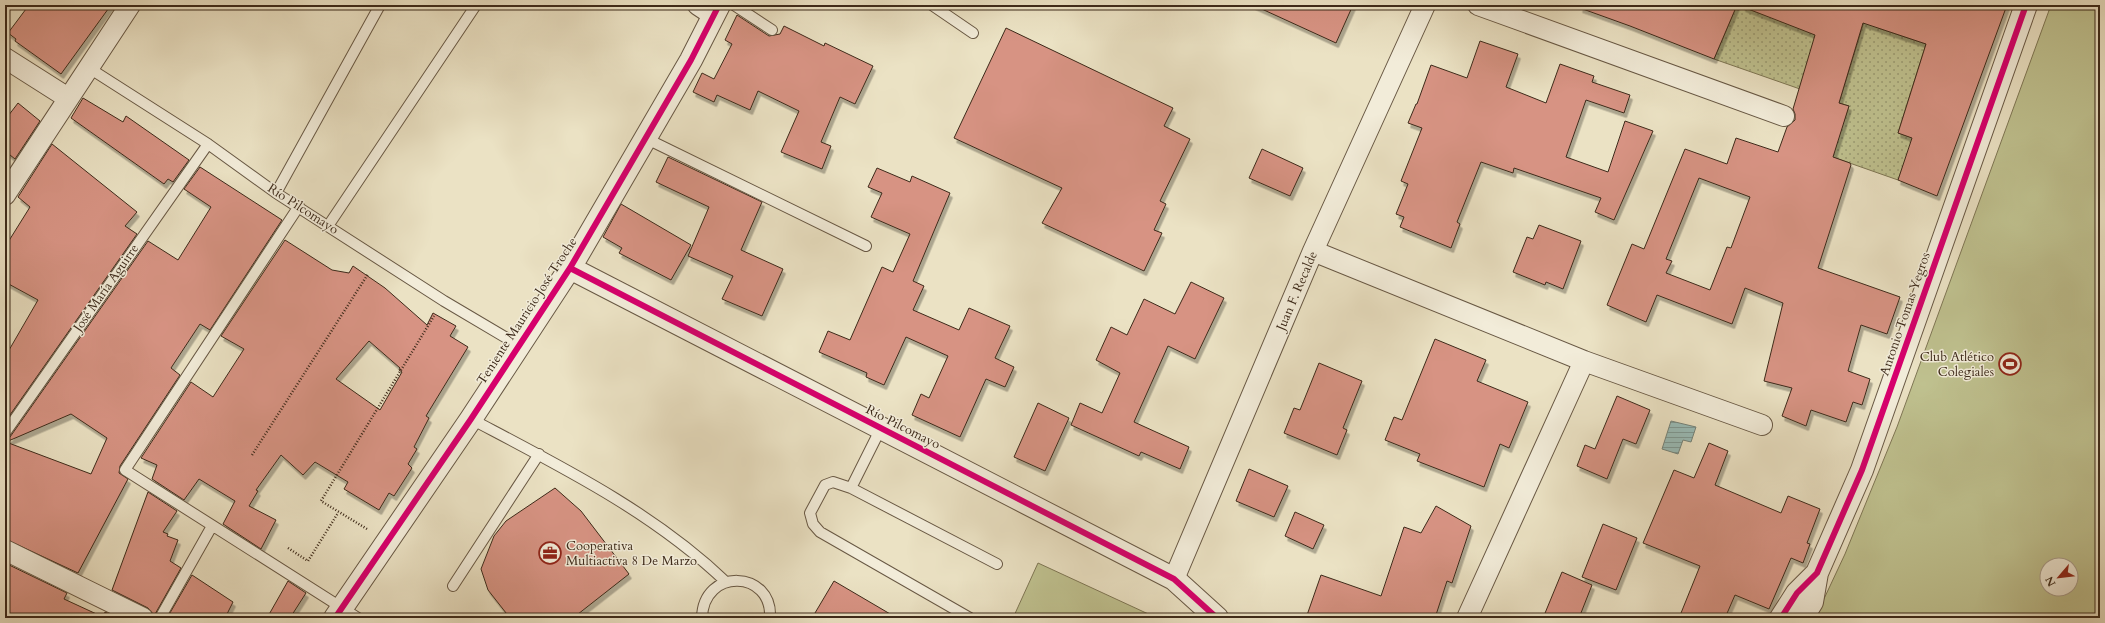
<svg xmlns="http://www.w3.org/2000/svg" width="2105" height="623" viewBox="0 0 2105 623" font-family="Cardo,serif">
	<style>
		.garden { fill: url(#garden-dots); stroke: #7e7654 }
		.pitch { fill: #bfc18f; stroke: #7e7654; fill-rule: evenodd }
		.water { fill: url(#water-rules); stroke: #748279 }
		.building { fill: #d79383; stroke: #3d2a1a; fill-rule: evenodd; filter: url(#shadow) }
		.lines { fill: none; stroke-linecap: round; stroke-linejoin: round }
		.service-casing { stroke: #685844; stroke-width: 12 }
		.minor-casing { stroke: #685844; stroke-width: 22 }
		.tertiary-casing { stroke: #685844; stroke-width: 24 }
		.path { stroke: #3d2a1a; stroke-width: 2.5; stroke-dasharray: 1 2; stroke-linecap: butt }
		.service { stroke: #f2ecd9; stroke-width: 10 }
		.minor { stroke: #f2ecd9; stroke-width: 20 }
		.tertiary { stroke: #f2ecd9; stroke-width: 22 }
		.cycleway-casing { stroke: #f2ecd9; stroke-width: 8 }
		.cycleway { stroke: #d6006c; stroke-width: 6 }
		.labels { text-anchor: middle; dominant-baseline: central; stroke-width: 3; stroke-linejoin: round; paint-order: stroke }
		.street-label { font-size: 13px; fill: #3d2a1a; stroke: #f2ecd9 }
		.poi-label { font-size: 13px; fill: #3d2a1a; stroke: #f2ecd9; text-anchor: end }
	</style>
	<defs>
		<pattern id="garden-dots" width="8" height="8" patternUnits="userSpaceOnUse"><rect width="8" height="8" fill="#bfc18f"/><path d="M2 2h.1M6 6h.1" fill="none" stroke="#9c9d74" stroke-width="1.8" stroke-linecap="round"/></pattern>
		<pattern id="water-rules" width="6" height="5" patternUnits="userSpaceOnUse"><rect width="6" height="5" fill="#99bdb9"/><path d="M0 2.5h6" fill="none" stroke="#7e9a96"/></pattern>
		<filter id="shadow"><feDropShadow dx="2.5" dy="4.5" stdDeviation="0" flood-color="#0004"/></filter>
	</defs>
	<rect width="100%" height="100%" fill="#ebe2c4"/>
	<filter id="stains"><feTurbulence type="fractalNoise" baseFrequency=".005" numOctaves="4"/><feColorMatrix values="0 0 0 0 .2 0 0 0 0 .09 0 0 0 0 .02 0 0 0 .5 -.17"/></filter>
	<radialGradient id="worn" r=".72"><stop offset=".6" stop-color="#630" stop-opacity="0"/><stop offset="1" stop-color="#630" stop-opacity=".3"/></radialGradient>
	<path class="garden" d="M1737 5 1781 21 1826 5 1800 89 1714 59Z
		M1884 9 1878 28 1926 44 1898 133 1913 138 1898 180 1804 147 1843 124 1849 106 1839 103 1866 15Z"/>
	<path class="pitch" d="M2051 5H2100V618H1815L1845 554 1897 427ZM2047 565H2071V589H2047Z
		M1038 563 1157 618H1013Z"/>
	<path class="water" d="M1671 421 1696 427 1691 442 1683 440 1678 454 1662 449Z"/>
	<path class="building" d="M29 5H111L61 74 15 41 16 39 8 33Z
		M1253 5H1353L1336 43Z
		M1581 5H1737L1714 59 1630 26 1580 8Z
		M1743 5H2007L1937 196 1898 180 1912 138 1898 133 1926 44 1863 23 1839 103 1849 106 1833 157 1850 163 1851 165 1818 268 1900 297 1887 334 1861 325 1848 371 1870 379 1862 405 1853 402 1846 422 1811 410 1806 426 1782 416 1792 388 1764 381 1783 303 1745 288 1732 324 1657 295 1646 322 1607 305 1632 244 1644 249 1685 149 1727 164 1736 138 1778 152 1787 127 1795 120V114L1793 109 1815 35 1743 7ZM1699 178 1750 197 1731 248 1727 247 1710 290 1666 273 1672 261 1666 259Z
		M737 15 769 36 780 34 784 26 824 46 825 43 873 66 855 104 840 97 821 142 831 146 822 169 781 152 799 111 758 91 750 110 717 95 714 102 693 92 702 73 714 79 732 44 725 40Z
		M1006 28 1173 108 1164 126 1190 139 1160 201 1166 204 1154 230 1162 233 1144 271 1042 223 1062 188 954 138Z
		M1480 41 1518 54 1506 87 1546 103 1560 64 1594 76 1592 82 1630 95 1624 113 1586 100 1566 157 1608 172 1625 121 1653 131 1614 220 1595 212 1601 198 1514 168 1513 173 1481 162 1457 222 1460 224 1451 248 1400 227 1404 217 1396 214 1408 184 1401 181 1422 128 1408 123 1416 104H1417L1431 65 1467 78Z
		M83 98 123 122 126 116 189 160 173 182 168 179 164 184 71 118Z
		M18 103 40 121 15 159 5 151V120Z
		M52 144 137 212 125 226 137 234 5 422V357L38 300 5 282V247L30 207 18 197Z
		M1262 149 1303 168 1290 196 1249 178Z
		M668 157 762 202 741 250 783 269 762 316 722 299 733 276 688 256 709 207 656 182Z
		M200 167 282 220 210 330 200 324 171 368 180 375 120 466 119 473 128 479 78 573 5 539V439L10 437 148 241 178 260 211 207 184 189ZM71 414 107 438 91 474 6 442Z
		M877 168 910 182 912 176 950 193 913 281 924 286 913 310 959 330 969 308 1010 326 995 358 1014 367 1005 387 986 379 960 437 912 415 921 394 929 398 948 356 906 337 884 385 866 377 867 373 819 352 828 331 850 340 882 267 893 272 910 234 871 217 882 193 868 187Z
		M621 204 691 245 671 280 619 253 622 248 603 237Z
		M1539 225 1581 241 1563 289 1546 282 1545 285 1513 272 1527 237 1533 239Z
		M285 240 332 270 349 273 353 266 385 288 427 325 433 313 456 326 450 336 468 347 426 416 429 418 414 447 417 449 408 464 412 468 394 496 389 493 379 510 344 489 348 482 315 462 303 475 281 455 256 490 258 491 249 506 276 520 261 549 223 524 235 501 199 479 184 500 152 479 157 465 141 458 191 382 213 397 244 349 221 336ZM369 341 400 368 399 370 402 372 380 410 336 379Z
		M1191 282 1224 298 1195 359 1168 346 1134 422 1189 447 1180 469 1141 452 1139 456 1071 425 1080 403 1102 413 1120 373 1096 360 1111 327 1127 335 1144 299 1175 314Z
		M1435 339 1486 360 1477 381 1528 402 1509 448 1500 444 1484 487 1417 461 1420 454 1385 440 1394 417 1402 420Z
		M1319 363 1362 381 1343 428 1347 430 1337 455 1284 433 1294 408 1300 410Z
		M1617 396 1650 410 1636 444 1623 439 1607 479 1577 466 1585 445 1595 449Z
		M1038 403 1069 418 1045 471 1014 457Z
		M1709 443 1728 451 1715 485 1781 513 1788 496 1820 509 1807 543 1810 544 1803 563 1791 558 1769 609 1735 595 1725 618H1679L1700 566 1643 543 1674 470 1694 478Z
		M1249 469 1288 486 1274 517 1236 501Z
		M555 488 581 511 629 574 573 618H510L488 590 481 569 494 536 506 521Z
		M148 492 177 511 163 532 168 534 167 536 178 540 170 561 181 568 154 616 148 608 112 590Z
		M1436 506 1471 526 1452 583 1447 581 1435 618H1306L1321 575 1381 596 1404 527 1421 533Z
		M1295 512 1324 525 1313 549 1285 536Z
		M1603 524 1637 538 1616 590 1582 577Z
		M5 563 67 593 64 599 103 617 105 612 117 618H5Z
		M1562 572 1592 585 1579 618H1543Z
		M192 575 233 602 225 618H167Z
		M288 581 306 593 290 618H267Z
		M834 581 897 618H812Z"/>
	<g class="lines">
		<g class="service-casing">
			<path id="service" d="M734 5 772 30
				M932 5 973 33
				M89 68 208 144 276 193 444 301 520 346
				M645 138 866 246
				M276 193 380 5
				M299 206 125 470 358 618
				M328 226 476 5
				M471 419C560 466 653 512 726 582
				M881 428 851 488 997 564
				M5 433 208 144
				M851 488 833 482 825 485 810 513 813 524 820 532 970 618
				M453 586 539 454
				M160 618 212 526
				M702 618C703 567 773 570 770 618"/>
		</g>
		<g class="minor-casing">
			<path id="minor" d="M698 5 713 15
				M1478 5 1784 116
				M5 58 68 98
				M5 195 130 5
				M1313 251 1584 361 1762 425
				M5 550 143 618
				M1174 579 1313 251 1425 5
				M1467 618 1584 361"/>
		</g>
		<g class="tertiary-casing">
			<path id="tertiary" d="M570 268 1174 579 1217 618
				M335 618 471 419 570 268 691 60 719 5
				M1781 618 1797 593 1817 573 1862 470 2026 5
				M1802 618 1812 602 1817 573"/>
		</g>
		<path class="path" d="M252 455 368 274
			M367 529 321 501 434 316
			M288 548 308 561 338 513"/>
		<use href="#service" class="service"/>
		<use href="#minor" class="minor"/>
		<use href="#tertiary" class="tertiary"/>
		<g class="cycleway-casing">
			<path id="cycleway" d="M570 268 1174 579 1217 618
				M335 618 471 419 570 268 691 60 719 5
				M1781 618 1797 593 1817 573 1862 470 2026 5"/>
		</g>
		<use href="#cycleway" class="cycleway"/>
	</g>
	<defs>
		<g id="stadium-ring" transform="scale(1.15)"><circle r="9.5" fill="#f2ecd9" stroke="#8f2418" stroke-width="1.5"/><path d="M0-5a6.5 5 0 1 0 0 10a6.5 5 0 1 0 0-10ZM-3.5-1.8h7v3.6h-7Z" fill="#8f2418"/></g>
		<g id="office-ring" transform="scale(1.15)"><circle r="9.5" fill="#f2ecd9" stroke="#8f2418" stroke-width="1.5"/><path d="M-6-3h4V-5.5h4V-3h4V5H-6ZM-1-4.5V-3h2v-1.5ZM-6 0V1H6V0Z" fill="#8f2418"/></g>
	</defs>
	<g fill-rule="evenodd">
		<use href="#stadium-ring" x="2010" y="364"/>
		<use href="#office-ring" x="550" y="553"/>
	</g>
	<g class="labels">
		<g class="street-label">
			<text transform="translate(303 209) rotate(33)">Río Pilcomayo</text>
			<text transform="translate(106 288) rotate(-55)">José María Aguirre</text>
			<text transform="translate(1297 291) rotate(-67)">Juan F. Recalde</text>
			<text transform="translate(527 311) rotate(-57)">Teniente Mauricio José Troche</text>
			<text transform="translate(1905 314) rotate(-71)">Antonio Tomas Yegros</text>
			<text transform="translate(903 427) rotate(27)">Río Pilcomayo</text>
		</g>
		<g class="poi-label">
			<text x="1994" y="357">Club Atlético<tspan x="1994" dy="15">Colegiales</tspan></text>
			<text x="566" y="546" text-anchor="start">Cooperativa<tspan x="566" dy="15">Multiactiva 8 De Marzo</tspan></text>
		</g>
	</g>
	<rect width="2105" height="623" fill="none" stroke="#ebe2c4" stroke-width="20"/>
	<rect x="6" y="6" width="2093" height="611" fill="none" stroke="#3d2a1a" stroke-width="2"/>
	<rect x="10" y="10" width="2085" height="603" fill="none" stroke="#3d2a1a"/>
	<g transform="translate(2059 577) rotate(242)"><circle r="19" fill="#f2ecd9" stroke="#aa9e8d"/>
	<path d="M0-3L7 15L0 10L-7 15Z" fill="#8f2418"/>
	<text y="-6" font-size="11" font-weight="bold" text-anchor="middle" fill="#3d2a1a">N</text>
	</g>
	<rect width="100%" height="100%" filter="url(#stains)"/>
	<rect width="100%" height="100%" fill="url(#worn)"/>
</svg>
